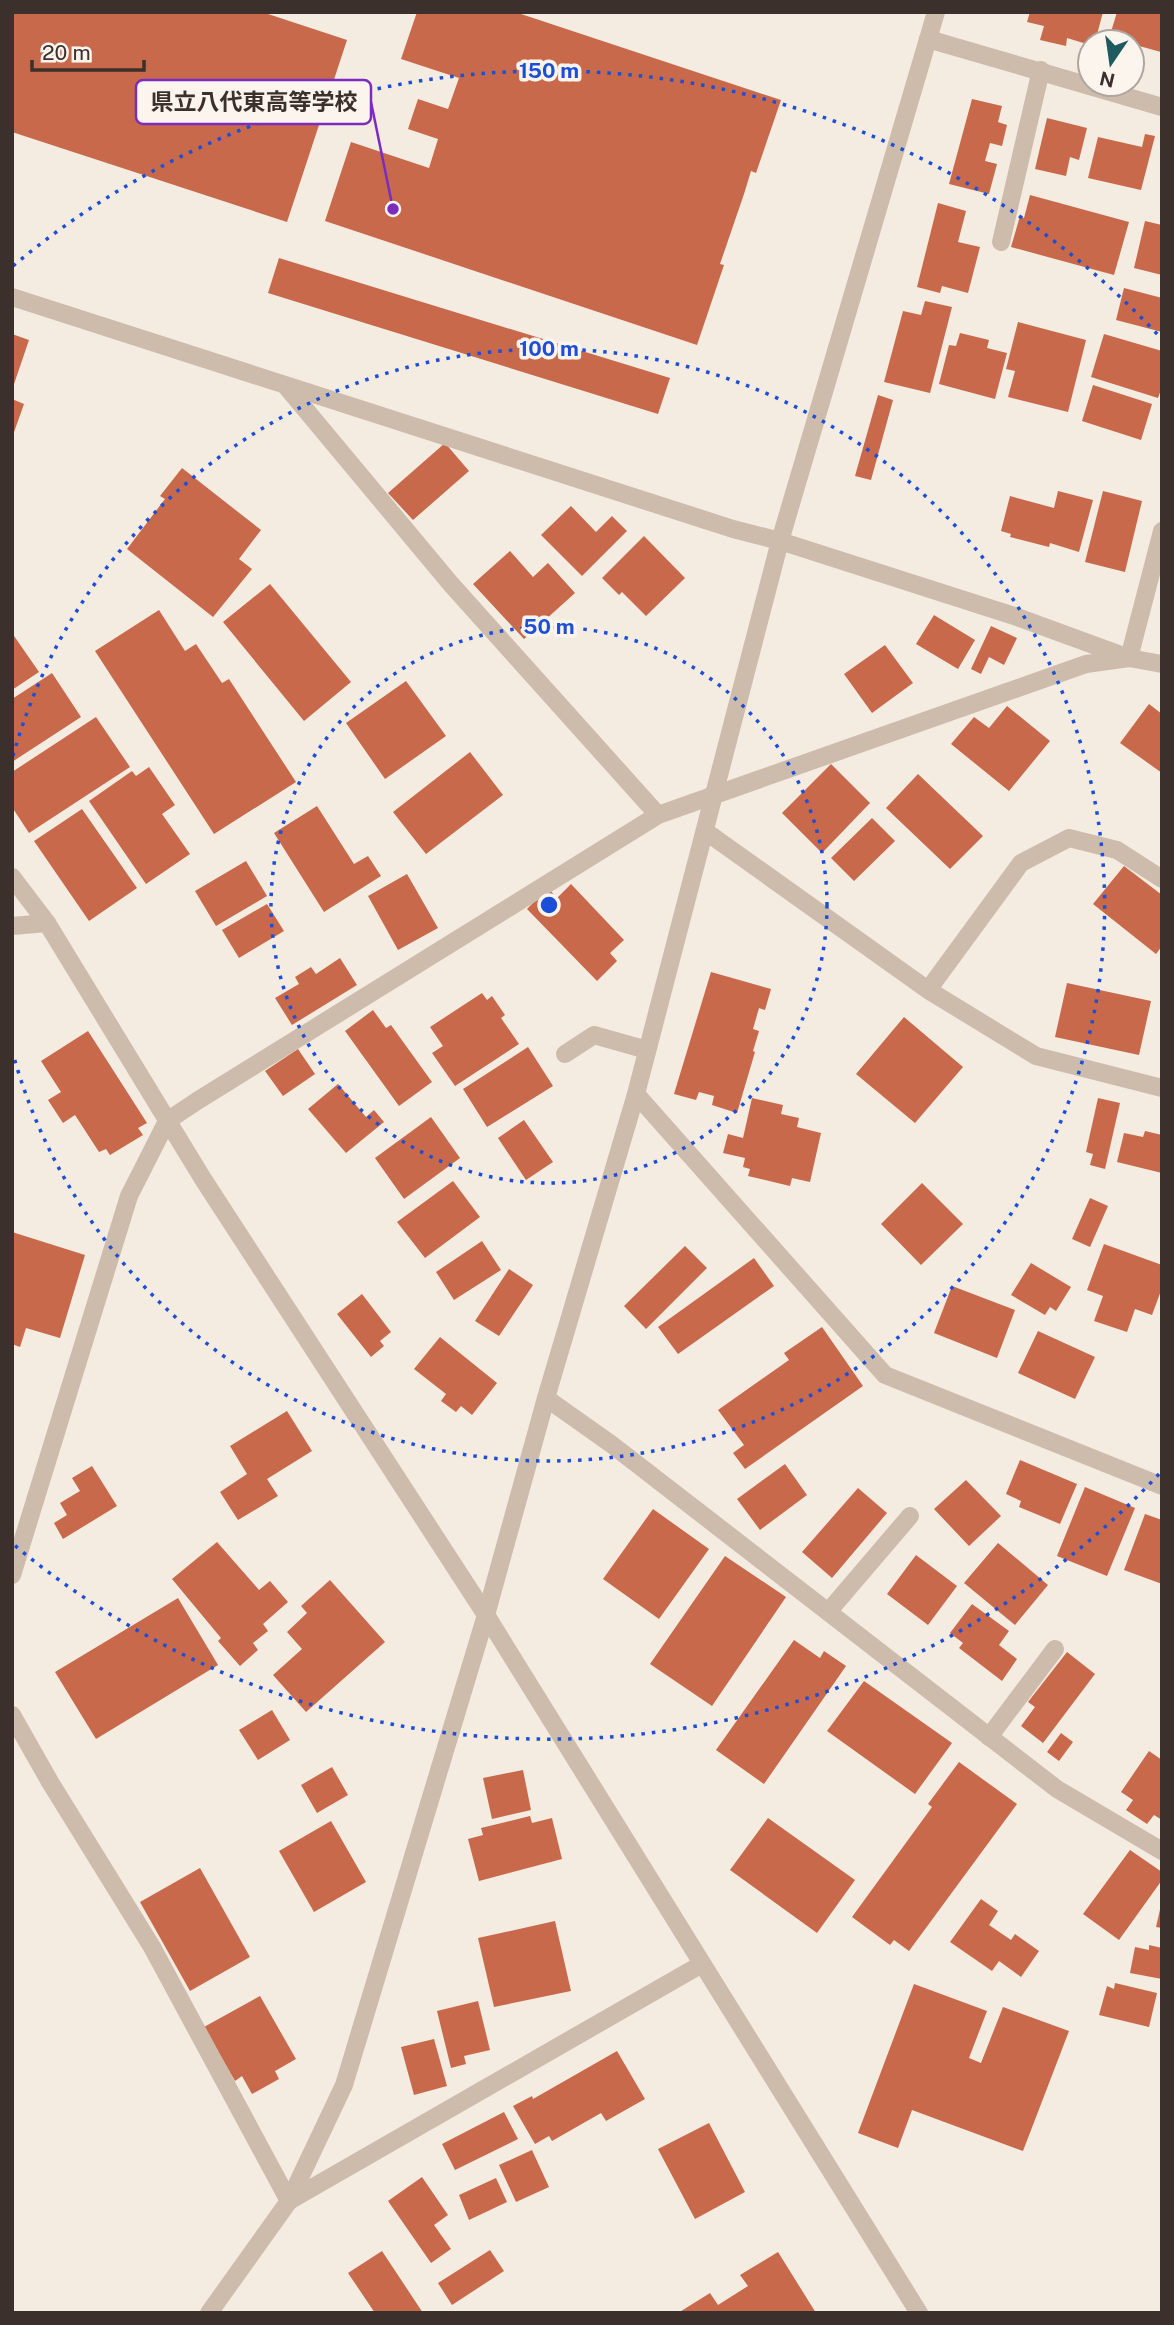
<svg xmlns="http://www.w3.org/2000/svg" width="1174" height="2325" viewBox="0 0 1174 2325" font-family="'Public Sans','Noto Sans JP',sans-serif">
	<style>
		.building { fill: #c8694b }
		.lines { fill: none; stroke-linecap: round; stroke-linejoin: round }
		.service { stroke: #cdbbac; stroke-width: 18 }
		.minor { stroke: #cdbbac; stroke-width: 18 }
		.tertiary { stroke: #cdbbac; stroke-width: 18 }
		.ring { fill: none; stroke: #1d4ed8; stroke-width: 3.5; stroke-dasharray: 3.5 7 }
		.centre { fill: #1d4ed8; stroke: #fbf5ee; stroke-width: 3.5 }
		.ring-label { font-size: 21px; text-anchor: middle; font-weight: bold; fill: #1d4ed8; stroke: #fbf5ee; stroke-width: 7; stroke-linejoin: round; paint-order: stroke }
		.leader { fill: none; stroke: #7b2cbf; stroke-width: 2.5 }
		.callout-dot { fill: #7b2cbf; stroke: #fbf5ee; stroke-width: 2.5 }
		.callout { fill: #fbf5ee; stroke: #7b2cbf; stroke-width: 2.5 }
		.callout-label { font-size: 23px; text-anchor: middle; font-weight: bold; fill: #3b302b }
	</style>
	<rect width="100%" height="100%" fill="#f4ebe1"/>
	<path class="building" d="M12 12H262L347 40 287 222 12 132Z
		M417 12H515L781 100 756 173 751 171 744 194 720 264 724 265 697 345 325 221 351 142 429 168 438 139 408 129 418 99 448 109 459 78 401 59Z
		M1030 12H1103L1095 42H1090V45L1067 38 1066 46 1040 40 1044 26 1027 22Z
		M1117 12H1162L1161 52 1132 44V42H1108Z
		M972 99 1002 106 998 122 1007 125 1002 146 990 143 985 161 997 164 989 194 949 184Z
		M1047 118 1087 128 1079 160 1070 157 1066 176 1035 169Z
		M1145 134 1155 136 1141 190 1088 178 1098 137 1142 147Z
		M1030 195 1129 222 1114 275 1011 247 1020 216 1024 218Z
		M938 203 966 211 958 242 980 247 968 293 942 286 940 293 917 287Z
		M1145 221 1162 225V275L1134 268Z
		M279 258 670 378 658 414 268 293Z
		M1124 288 1162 298V332L1116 320Z
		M925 301 952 307 930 393 884 382 903 311 921 315Z
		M1018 322 1086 340 1068 412 1008 397 1015 371 1006 369Z
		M960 333 989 340 987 348 1007 353 995 399 939 384 949 345 956 346Z
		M12 334 29 340 13 387H12Z
		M1104 334 1162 351V387L1158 398 1091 377Z
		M1093 385 1152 404 1141 440 1082 421Z
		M878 395 893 400 871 480 855 476Z
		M12 399 24 404 13 435H12Z
		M445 443 469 471 413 520 388 493Z
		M182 468 261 530 239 559 252 569 213 617 127 549 165 499 160 496Z
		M1058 491 1093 500 1079 552 1050 543 1049 547 1010 537 1011 534 1001 531 1010 496 1054 508Z
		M1103 491 1142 501 1125 572 1085 562Z
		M571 506 596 532 612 516 627 531 582 576 541 535Z
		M644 536 685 578 646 616 622 592 619 595 602 578Z
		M510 551 533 577 548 563 575 593 524 639 473 584Z
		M270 584 351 682 304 721 223 622Z
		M159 610 185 651 196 644 222 683 229 679 296 782 214 834 95 651Z
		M934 615 975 640 958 669 916 644Z
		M991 626 1017 638 1004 665 989 657 981 674 971 669Z
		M12 633 39 672 12 690Z
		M885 645 913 683 872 713 844 674Z
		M52 673 81 717 12 762V699Z
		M406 681 446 736 385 779 346 723Z
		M1149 704 1162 714V773L1120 743Z
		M1007 706 1050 741 1009 791 951 744 974 717 989 728Z
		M96 717 130 767 29 833 12 807V772Z
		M470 752 503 795 426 854 393 812Z
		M831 764 870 803 822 853 782 813Z
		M149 767 175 805 162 814 190 854 146 884 89 801 132 771 136 776Z
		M918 774 983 836 950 869 886 808Z
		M317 806 354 864 368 856 381 876 324 912 274 833Z
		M82 809 137 888 89 921 34 841Z
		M872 818 895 841 854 881 831 858Z
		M246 861 267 896 216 926 195 891Z
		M1124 866 1162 895V946L1156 954 1093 904Z
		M407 874 438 928 398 950 368 896Z
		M571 884 624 940 610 953 617 961 597 981 527 909 548 888 557 898Z
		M267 904 284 931 239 958 222 930Z
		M340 958 357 985 292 1025 275 998 299 984 295 977 311 967 316 974Z
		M711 972 771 989 765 1010 759 1008 753 1029 759 1031 753 1051 755 1052 737 1113 712 1105 714 1096 699 1092 696 1100 674 1094Z
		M1067 983 1151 1001 1139 1055 1055 1037Z
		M482 993 487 1000 492 996 505 1015 501 1018 519 1044 455 1086 432 1053 443 1046 430 1027Z
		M373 1010 386 1028 391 1025 432 1082 399 1106 345 1031Z
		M904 1017 963 1067 915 1123 856 1074Z
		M88 1031 147 1123 138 1128 143 1135 110 1155 106 1149 99 1152 75 1115 63 1123 48 1100 61 1092 41 1061Z
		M528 1047 553 1086 487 1127 463 1089Z
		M298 1049 315 1074 283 1096 265 1071Z
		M338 1084 366 1117 374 1110 384 1122 346 1153 308 1109Z
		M752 1098 783 1105 781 1114 799 1118 797 1127 821 1133 810 1182 792 1178 790 1186 748 1176 750 1169 743 1167 745 1158 723 1153 728 1134 743 1138Z
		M1098 1098 1120 1103 1105 1169 1090 1165 1093 1154 1086 1152Z
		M431 1117 460 1158 404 1199 375 1158Z
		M524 1120 553 1162 526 1180 498 1138Z
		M1145 1131 1162 1135V1173L1117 1162 1124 1133 1143 1137Z
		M453 1181 480 1217 425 1258 397 1222Z
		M922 1183 963 1224 921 1265 881 1224Z
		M1090 1198 1108 1206 1090 1247 1072 1239Z
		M12 1232 85 1255 60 1338 26 1328 20 1347 12 1344Z
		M482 1241 501 1270 454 1300 436 1272Z
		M1104 1244 1162 1265V1288L1152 1315 1135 1309 1127 1332 1094 1321 1103 1296 1087 1290Z
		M685 1246 707 1268 646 1329 624 1306Z
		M754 1258 774 1286 678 1354 658 1327Z
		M1031 1263 1071 1287 1056 1311 1050 1307 1045 1315 1011 1295Z
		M509 1269 533 1285 499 1336 475 1321Z
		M952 1286 1015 1310 997 1358 934 1333Z
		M362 1294 391 1332 380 1341 384 1346 371 1357 337 1314Z
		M822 1327 863 1386 745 1469 733 1453 744 1445 718 1410 789 1360 784 1353Z
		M1038 1331 1095 1357 1075 1399 1018 1373Z
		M440 1337 497 1383 472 1415 461 1406 456 1412 441 1401 446 1394 414 1369Z
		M287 1411 312 1451 267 1479 278 1496 238 1520 220 1492 247 1474 230 1446Z
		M1020 1460 1077 1484 1060 1524 1019 1507 1021 1501 1006 1494Z
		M785 1464 807 1495 760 1530 737 1499Z
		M92 1466 117 1506 63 1539 54 1523 67 1515 60 1503 80 1491 72 1478Z
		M966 1480 1001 1516 969 1546 934 1509Z
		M1085 1487 1135 1508 1107 1576 1057 1556Z
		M858 1488 887 1513 832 1578 802 1552Z
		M653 1509 709 1549 659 1619 603 1579Z
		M1145 1514 1162 1520V1584L1124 1570Z
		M217 1542 259 1590 270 1581 288 1602 263 1624 268 1631 253 1643 258 1650 240 1666 218 1641 221 1638 172 1579Z
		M998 1543 1048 1585 1015 1625 964 1583Z
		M916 1555 957 1586 928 1625 887 1594Z
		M725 1556 786 1597 712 1706 650 1664Z
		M330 1580 385 1642 306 1712 273 1675 302 1649 287 1632 307 1613 301 1606Z
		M178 1598 218 1665 96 1739 55 1672Z
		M972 1604 1009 1631 999 1645 1017 1659 1002 1681 959 1648 963 1643 950 1633Z
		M794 1640 820 1658 824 1651 846 1666 764 1784 716 1750Z
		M1067 1652 1095 1674 1043 1743 1021 1726 1035 1707 1028 1702Z
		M864 1681 952 1743 915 1794 827 1731Z
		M272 1710 290 1740 258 1760 239 1730Z
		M1061 1733 1073 1742 1059 1761 1047 1752Z
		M1149 1751 1162 1760V1820L1154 1815 1147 1824 1126 1810 1133 1800 1121 1792Z
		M959 1762 1017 1804 909 1951 894 1940 890 1945 852 1917 932 1807 928 1804Z
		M332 1767 348 1795 317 1813 301 1785Z
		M523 1770 531 1810 492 1819 483 1778Z
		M530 1816 532 1823 552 1818 562 1859 479 1881 468 1839 483 1835 481 1828Z
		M768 1818 855 1880 817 1933 730 1870Z
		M331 1821 366 1882 314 1912 279 1851Z
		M1130 1850 1162 1872V1880L1119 1940 1083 1914Z
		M200 1868 250 1957 190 1991 140 1902Z
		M981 1899 998 1911 989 1925 1011 1940 1015 1934 1039 1951 1021 1977 999 1961 992 1971 950 1942Z
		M1161 1905H1162V1928L1156 1927Z
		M555 1921 571 1991 494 2007 478 1938Z
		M1149 1945 1162 1948V1979L1130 1973 1135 1947 1149 1950Z
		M1115 1983 1157 1993 1149 2027 1099 2015 1107 1986 1114 1989Z
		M914 1984 987 2011 969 2058 981 2063 1003 2007 1069 2031 1023 2151 912 2110 898 2148 858 2133Z
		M260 1996 296 2059 275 2071 279 2079 252 2094 242 2076 235 2081 204 2027Z
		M478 2001 490 2050 464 2056 466 2064 451 2068 437 2011Z
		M434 2039 447 2086 414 2095 401 2047Z
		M617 2051 645 2099 606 2121 601 2113 552 2141 549 2136 535 2144 513 2106 532 2096 533 2099Z
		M504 2112 518 2139 455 2170 442 2144Z
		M709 2123 745 2192 695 2219 658 2149Z
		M532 2150 549 2187 516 2202 499 2165Z
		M422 2177 448 2215 434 2225 451 2249 431 2263 388 2201Z
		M496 2178 507 2202 469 2220 459 2195Z
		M490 2250 504 2271 452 2305 438 2283Z
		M382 2251 423 2313H375L348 2273Z
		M778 2252 816 2313H678L710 2293 718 2305 748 2286 740 2275Z"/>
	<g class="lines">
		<path class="service" d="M1001 242 1041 70
			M828 1612 910 1516
			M989 1737 1055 1649"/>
		<path class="minor" d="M928 39 1162 107
			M12 297 733 529 780 541 1017 617 1129 658 1162 664
			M285 385 450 583 658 815
			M705 831 928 990 1036 1056 1162 1088
			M12 926 47 923
			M928 990 1021 863 1069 838 1117 850 1162 879
			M565 1054 594 1035 647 1050
			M636 1094 885 1375 1162 1486
			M546 1398 611 1444 1057 1789 1162 1851
			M12 1575 129 1196 167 1121 197 1101 658 815 1086 664 1129 658 1162 531
			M12 1715 50 1782 152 1947 289 2201 702 1964"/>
		<path class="tertiary" d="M12 877 47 923 203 1179 486 1615 919 2313
			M209 2313 289 2201 344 2085 486 1615 546 1398 636 1094 780 541 936 12"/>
	</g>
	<g class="ring">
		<circle cx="549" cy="905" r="278"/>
		<path d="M13 756A556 556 0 1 1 13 1054"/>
		<path d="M1159 1474A834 834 0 0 1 13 1544M13 266A834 834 0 0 1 1159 336"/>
	</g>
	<circle cx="549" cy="905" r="10" class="centre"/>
	<g class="ring-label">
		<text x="549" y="78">150 m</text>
		<text x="549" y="356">100 m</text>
		<text x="549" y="634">50 m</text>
	</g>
	<path class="leader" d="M393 209L371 102"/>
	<circle class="callout-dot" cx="393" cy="209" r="7"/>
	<rect class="callout" x="136" y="80" width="235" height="44" rx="7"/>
	<g class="callout-label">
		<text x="254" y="110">県立八代東高等学校</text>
	</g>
	<rect width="1174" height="2325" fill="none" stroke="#3b302b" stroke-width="28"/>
	<g transform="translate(1111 63) rotate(193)"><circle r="33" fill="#fbf5ee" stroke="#aea6a0" stroke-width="2"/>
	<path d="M0-5L12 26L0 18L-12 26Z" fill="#1f5a5e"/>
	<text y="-10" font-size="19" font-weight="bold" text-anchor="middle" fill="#3b302b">N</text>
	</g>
	<path d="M32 60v10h112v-10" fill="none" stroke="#3b302b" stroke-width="3.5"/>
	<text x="42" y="60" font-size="21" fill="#3b302b" stroke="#fbf5ee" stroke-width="5" paint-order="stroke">20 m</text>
</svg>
